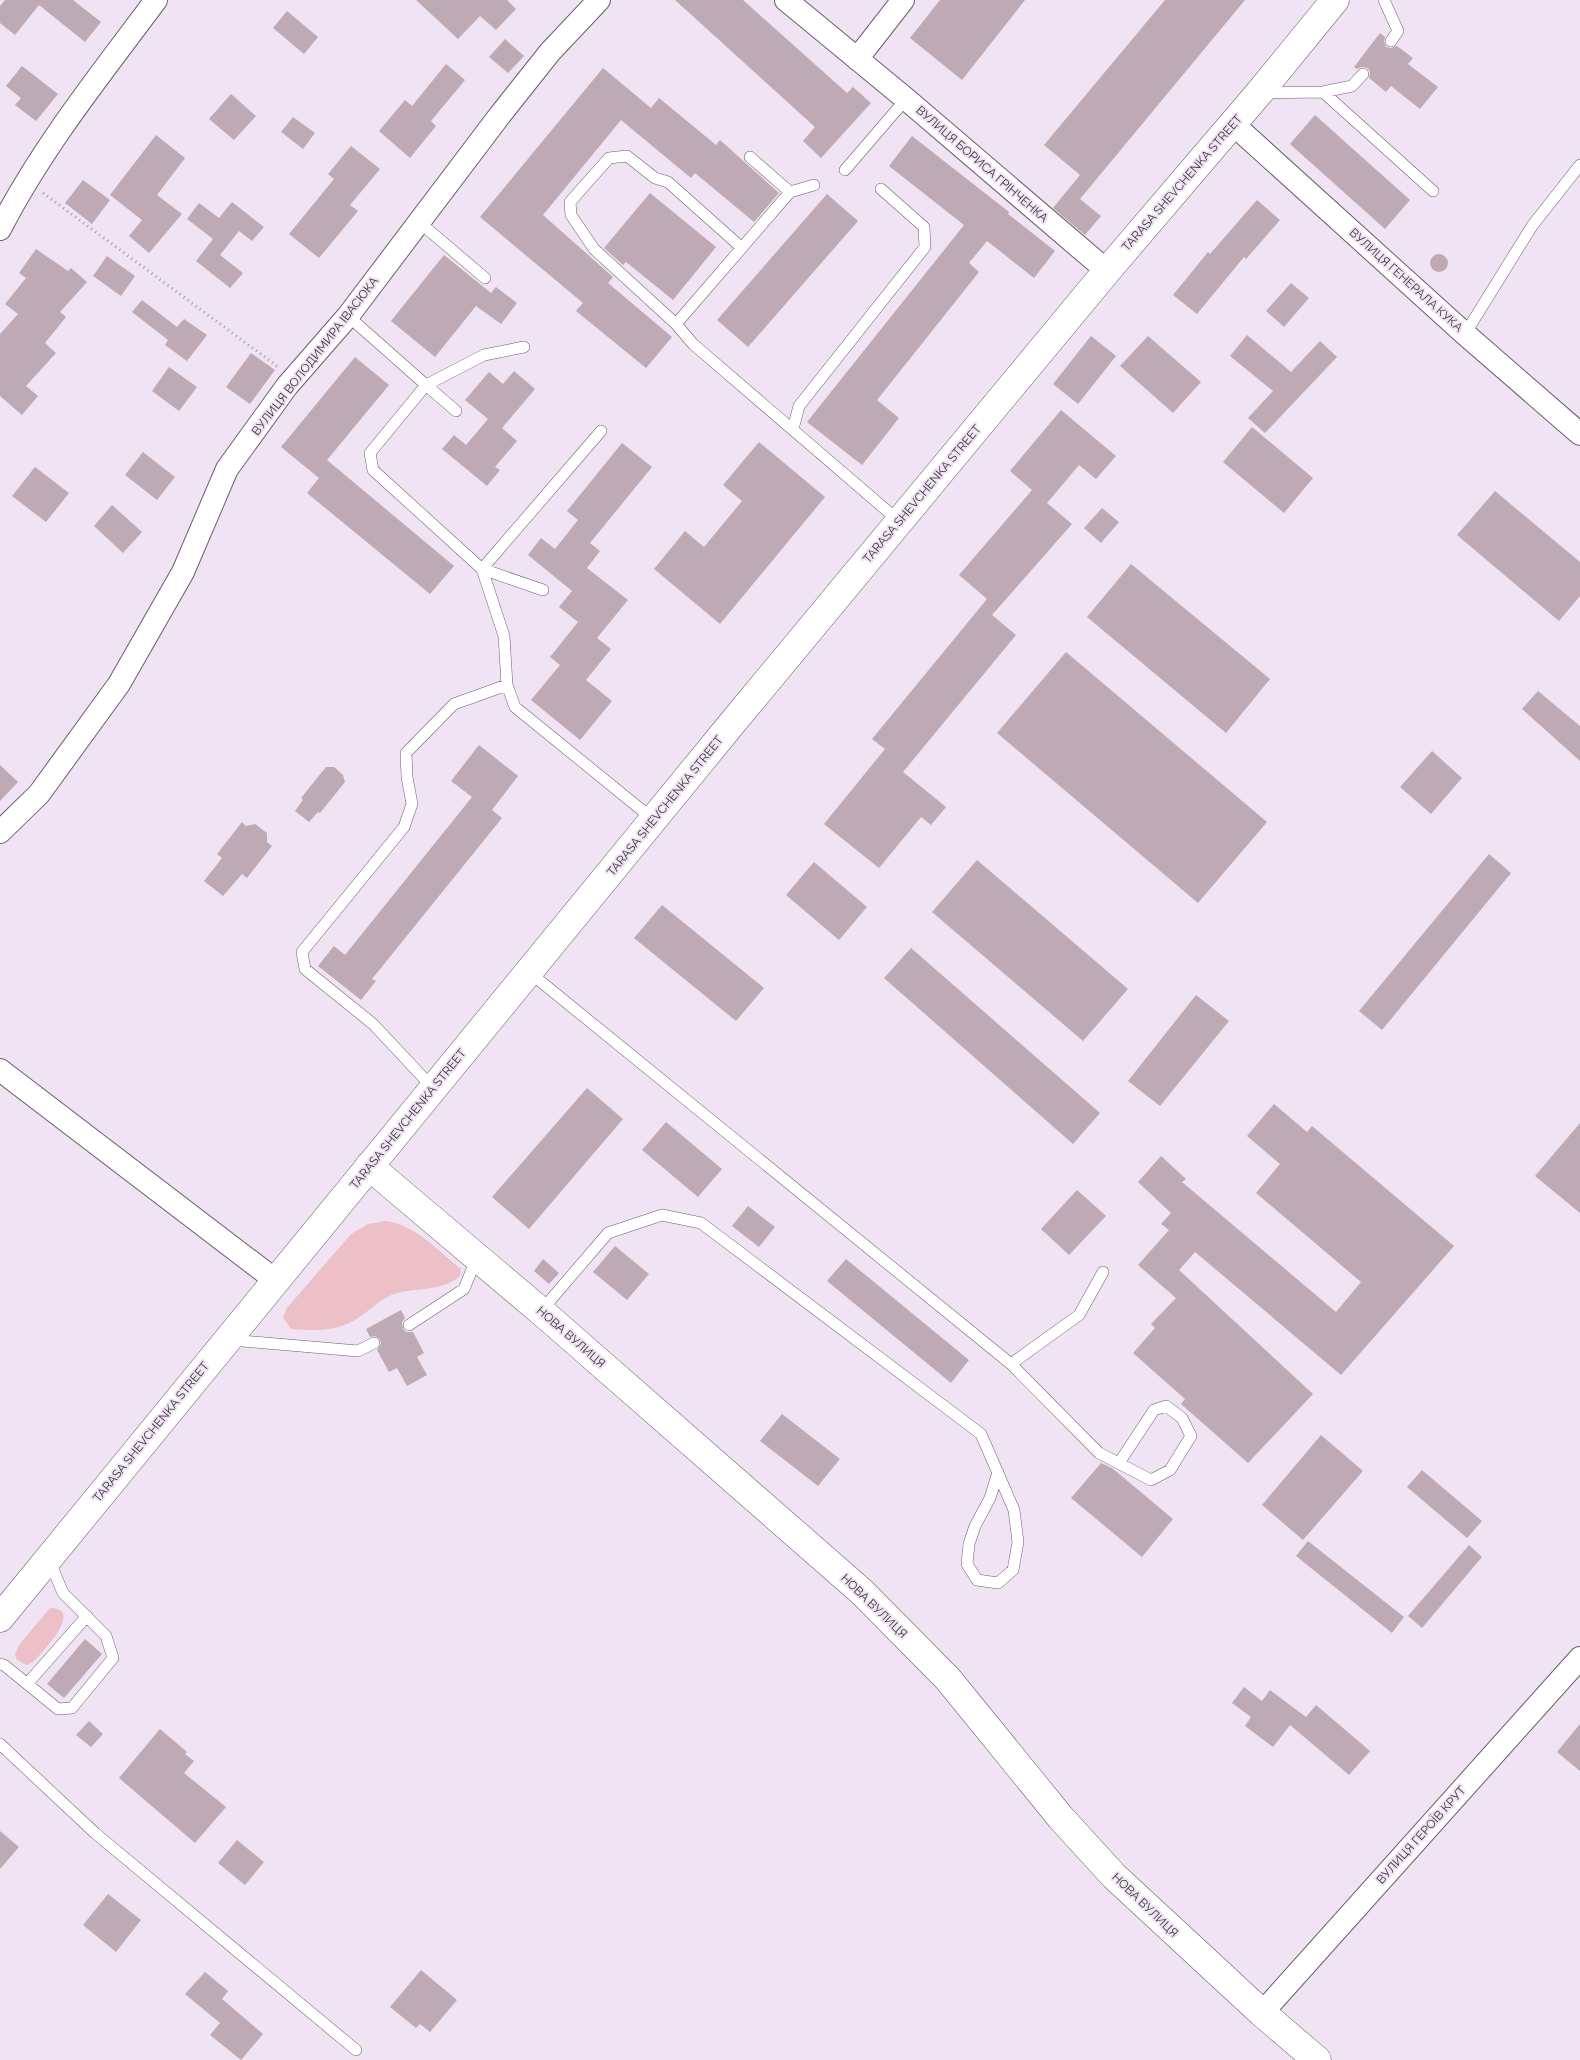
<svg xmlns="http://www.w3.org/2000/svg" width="1580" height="2060" viewBox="0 0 1580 2060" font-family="Raleway,sans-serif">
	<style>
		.green { fill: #edbfc6 }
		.building { fill: #bdaab4 }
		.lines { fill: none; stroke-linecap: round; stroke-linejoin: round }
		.lane-casing { stroke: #6a5e6c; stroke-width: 12 }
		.street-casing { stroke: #6a5e6c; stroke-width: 24 }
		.secondary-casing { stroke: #6a5e6c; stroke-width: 29 }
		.primary-casing { stroke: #6a5e6c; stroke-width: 29 }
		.path { stroke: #a096a2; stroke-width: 3; stroke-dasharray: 1 4; stroke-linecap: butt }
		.lane { stroke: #fff; stroke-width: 11 }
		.street { stroke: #fff; stroke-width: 22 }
		.secondary { stroke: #fff; stroke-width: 28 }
		.primary { stroke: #fff; stroke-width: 28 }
		.labels { text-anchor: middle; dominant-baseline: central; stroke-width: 4; stroke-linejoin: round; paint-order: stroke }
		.street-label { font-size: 12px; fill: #39343a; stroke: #f0e3f3 }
	</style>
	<rect width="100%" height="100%" fill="#f0e3f3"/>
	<path class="green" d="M386 1221C416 1225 438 1251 461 1269L460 1276C443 1291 418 1288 397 1293 382 1297 371 1310 358 1318 337 1332 314 1331 291 1329L283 1317 287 1308 351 1234 368 1224Z
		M50 1608C85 1609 42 1652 33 1662L27 1665 17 1660 15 1655 19 1645Z"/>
	<path class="building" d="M5 0H73L101 22 85 42 39 5 15 35 0 23V6Z
		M416 0H507L516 9 496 30 480 16 458 39Z
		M675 0H743L847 93 853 87 871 103 821 158 803 141 815 127Z
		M940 0H1025L962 80 910 38Z
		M1165 0H1245L1080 199 1101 216 1085 235 1053 208 1080 175 1044 145Z
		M287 11 318 37 304 54 273 28Z
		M1380 33 1385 37 1384 41 1386 47 1391 48 1397 46 1413 58 1408 64 1438 87 1420 109 1391 86 1386 92 1369 78 1370 72 1368 68 1361 67 1357 69 1354 67Z
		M505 39 524 56 508 73 489 57Z
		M446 64 465 80 431 121 436 126 410 158 379 131 405 100 412 106Z
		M22 66 58 94 36 121 15 105 21 98 6 86Z
		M603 68 651 108 659 98 716 145 720 140 779 193 754 222 695 173 691 178 621 120 543 215 613 277 608 283 672 337 646 368 576 311 583 303 480 217Z
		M231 94 256 116 234 140 209 119Z
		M1315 115 1410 200 1385 229 1290 144Z
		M293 117 315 133 303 149 281 132Z
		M156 135 185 158 157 195 182 214 149 253 129 236 142 220 110 195Z
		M912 136 1009 212 1008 214 1055 251 1034 278 987 241 969 263 979 272 877 400 899 418 862 465 807 422 964 225 889 166Z
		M351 146 380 169 350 205 358 211 319 258 289 234 334 179 328 174Z
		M83 180 110 200 92 224 65 203Z
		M650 193 716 247 673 300 626 262 623 265 604 248Z
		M827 194 858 221 748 347 717 320Z
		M1257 200 1280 220 1246 259 1244 257 1197 314 1173 295 1208 252 1210 254Z
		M232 202 264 227 252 241 239 231 220 255 243 273 230 288 196 261 213 239 187 219 199 203 219 218Z
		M36 249 68 271 71 268 87 282 60 312 66 317 45 343 56 353 26 386 38 396 22 415 0 396V334L18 314 5 304 26 278 19 273Z
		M1430 263a9 9 0 1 1 18 0a9 9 0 1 1-18 0Z
		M444 255 491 293 496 287 517 303 501 324 476 306 435 357 391 321Z
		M107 256 135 276 121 296 93 276Z
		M1291 283 1309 298 1284 327 1266 311Z
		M142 300 177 327 184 319 207 335 187 361 165 345 168 340 132 312Z
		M1247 335 1291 372 1320 341 1337 357 1265 433 1248 418 1273 391 1230 356Z
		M1091 336 1116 356 1078 404 1053 384Z
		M1148 336 1201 382 1173 413 1120 366Z
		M251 353 275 370 250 404 226 387Z
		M355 357 389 385 327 460 454 566 430 594 307 493 319 478 281 447Z
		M169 367 197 387 179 411 152 391Z
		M514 371 535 389 502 428 517 441 495 467 500 470 487 486 442 449 454 435 466 445 488 419 465 400 489 372 503 384Z
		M1061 410 1116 456 1096 479 1079 465 1047 503 1072 524 992 615 1016 635 903 772 946 807 931 825 921 817 879 868 824 824 885 749 872 739 987 599 959 575 1032 490 1010 471Z
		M1252 427 1313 478 1284 513 1223 462Z
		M759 442 825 497 720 624 654 569 685 531 704 547 742 501 723 485Z
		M622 443 652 467 590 543 600 551 587 568 628 600 597 638 611 649 586 680 612 701 580 740 531 700 560 665 550 657 578 622 559 607 572 591 528 555 541 538 555 549 578 520 567 511Z
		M143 452 175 477 157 500 125 475Z
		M35 467 69 493 46 522 12 496Z
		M1495 491 1580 562V596L1559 621 1457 535Z
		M112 505 142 532 123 553 94 526Z
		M1102 508 1119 522 1101 543 1084 528Z
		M1131 564 1270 679 1226 733 1087 617Z
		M1066 652 1267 822 1198 903 997 733Z
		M1538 691 1580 726V761L1522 709Z
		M479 745 518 776 492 810 502 818 372 979 376 981 361 1000 318 966 334 946 345 955 472 797 451 781Z
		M1432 751 1462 778 1431 814 1400 787Z
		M0 765 18 782 0 801Z
		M326 767H334L343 775 345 782 320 813 318 812 309 822 295 811 303 800 301 798Z
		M242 822 246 826 255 824 267 833V842L272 846 247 878 242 874 223 896 204 881 222 858 217 854Z
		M1489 854 1511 873 1382 1030 1359 1011Z
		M977 860 1128 989 1083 1041 932 912Z
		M814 862 867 907 839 940 786 895Z
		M662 905 764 988 736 1021 634 938Z
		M911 948 1100 1113 1073 1144 884 978Z
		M1196 995 1229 1021 1160 1106 1128 1081Z
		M587 1088 623 1119 529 1229 492 1197Z
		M1274 1104 1307 1132 1312 1126 1454 1246 1341 1375 1195 1252 1179 1270 1313 1394 1248 1463 1181 1404 1185 1399 1133 1353 1155 1328 1151 1324 1176 1298 1138 1265 1169 1230 1161 1224 1171 1213 1138 1182 1161 1156 1186 1179 1182 1182 1336 1312 1361 1282 1256 1193 1280 1164 1247 1136Z
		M666 1122 722 1169 698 1197 642 1150Z
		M1580 1123V1213L1535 1176Z
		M1077 1190 1106 1216 1069 1255 1041 1229Z
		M748 1206 775 1227 759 1247 732 1226Z
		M615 1246 649 1274 627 1300 593 1272Z
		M543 1259 559 1273 549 1284 534 1271Z
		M846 1259 969 1360 951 1383 827 1281Z
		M401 1310 405 1318 402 1322 403 1329 406 1332H413L424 1353 417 1357 427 1375 407 1386 397 1368 389 1372 377 1350 381 1344 380 1339 375 1336 370 1337 366 1329Z
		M782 1414 840 1459 818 1486 760 1441Z
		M1321 1435 1363 1471 1303 1540 1262 1505Z
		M1101 1463 1112 1468 1173 1519 1142 1557 1071 1498Z
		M1422 1470 1482 1521 1467 1538 1407 1487Z
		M1308 1541 1404 1617 1392 1633 1296 1556Z
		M1469 1545 1482 1557 1422 1628 1408 1616Z
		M85 1639 102 1654 64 1698 47 1684Z
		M1244 1687 1262 1701 1270 1690 1306 1717 1316 1705 1370 1751 1349 1775 1290 1725 1273 1747 1245 1726 1251 1717 1232 1703Z
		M89 1721 103 1734 91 1747 76 1735Z
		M1580 1724V1771L1557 1752Z
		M160 1729 187 1752 185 1754 194 1761 184 1773 226 1807 195 1843 119 1778Z
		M0 1831 19 1847 0 1869Z
		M237 1840 264 1862 245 1885 218 1863Z
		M108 1894 141 1920 116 1952 83 1925Z
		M421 1970 457 2000 430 2032 420 2024 416 2028 390 2007Z
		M205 1972 228 1991 222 1999 263 2034 241 2060 210 2035 220 2023 185 1994Z"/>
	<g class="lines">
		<g class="lane-casing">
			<path id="lane" d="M1384 0 1398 31 1391 41
				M1323 92 1433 191
				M1261 93 1323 92 1352 86 1363 74
				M750 157 790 192
				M845 170 906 99
				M419 222 485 278
				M742 248 668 182 655 178 627 156 609 158 570 202 571 215 594 249 676 324 693 344 899 521
				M348 316 426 385 370 453 373 470 482 569 504 636 507 685 515 707 654 820
				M676 324 790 192 814 185
				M1465 334 1532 226 1580 165
				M456 411 426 385 484 355 524 347
				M793 429 799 406 925 247 924 227 881 189
				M543 590 482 569 601 431
				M529 972 1011 1364 1099 1453 1151 1480 1170 1470 1191 1436 1182 1418 1166 1406 1154 1410 1119 1463
				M433 1088 373 1024 305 969 302 952 404 827 412 804 407 777 406 753 454 704 507 685
				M541 1311 608 1233 662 1215 701 1223 981 1434 1014 1510 1018 1542 1013 1570 998 1583 977 1580 967 1564 969 1544 975 1526 990 1498 998 1472
				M409 1325 464 1289 477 1257
				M231 1340 358 1351 374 1343
				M1011 1364 1079 1315 1103 1272
				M0 1664 4 1665 58 1709 72 1708 113 1658 106 1636 63 1593 49 1560
				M27 1684 87 1616
				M0 1744 95 1833 356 2050"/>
		</g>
		<g class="street-casing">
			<path id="street" d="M786 0 906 99 1107 271
				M857 59 903 0
				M1233 124 1465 334 1580 434
				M0 229C42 147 101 74 156 0
				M0 832 39 794 119 684 183 572 227 469 287 386 348 316 500 115 550 52 599 0
				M0 1070 275 1280
				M1262 2013 1580 1658"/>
		</g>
		<g class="secondary-casing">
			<path id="secondary" d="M369 1166 550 1319 862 1592 948 1679 1061 1818 1114 1876 1262 2013 1317 2060"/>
		</g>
		<g class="primary-casing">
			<path id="primary" d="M0 1618 729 727 1107 271 1259 93 1335 0"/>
		</g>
		<path class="path" d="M43 193 277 366"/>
		<use href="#lane" class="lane"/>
		<use href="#street" class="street"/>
		<use href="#secondary" class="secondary"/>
		<use href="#primary" class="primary"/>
	</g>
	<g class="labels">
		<g class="street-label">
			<text transform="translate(982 164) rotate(41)">ВУЛИЦЯ БОРИСА ГРІНЧЕНКА</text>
			<text transform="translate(1182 183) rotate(-49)">TARASA SHEVCHENKA STREET</text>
			<text transform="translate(1406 280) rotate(42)">ВУЛИЦЯ ГЕНЕРАЛА КУКА</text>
			<text transform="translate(315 356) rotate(-52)">ВУЛИЦЯ ВОЛОДИМИРА ІВАСЮКА</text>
			<text transform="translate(922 494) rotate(-50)">TARASA SHEVCHENKA STREET</text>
			<text transform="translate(665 806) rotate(-51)">TARASA SHEVCHENKA STREET</text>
			<text transform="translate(408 1119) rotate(-51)">TARASA SHEVCHENKA STREET</text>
			<text transform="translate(571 1337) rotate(41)">НОВА ВУЛИЦЯ</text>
			<text transform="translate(151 1432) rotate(-51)">TARASA SHEVCHENKA STREET</text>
			<text transform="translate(874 1606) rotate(44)">НОВА ВУЛИЦЯ</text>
			<text transform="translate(1421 1835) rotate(-48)">ВУЛИЦЯ ГЕРОЇВ КРУТ</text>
			<text transform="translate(1145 1905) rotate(44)">НОВА ВУЛИЦЯ</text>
		</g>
	</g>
</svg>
